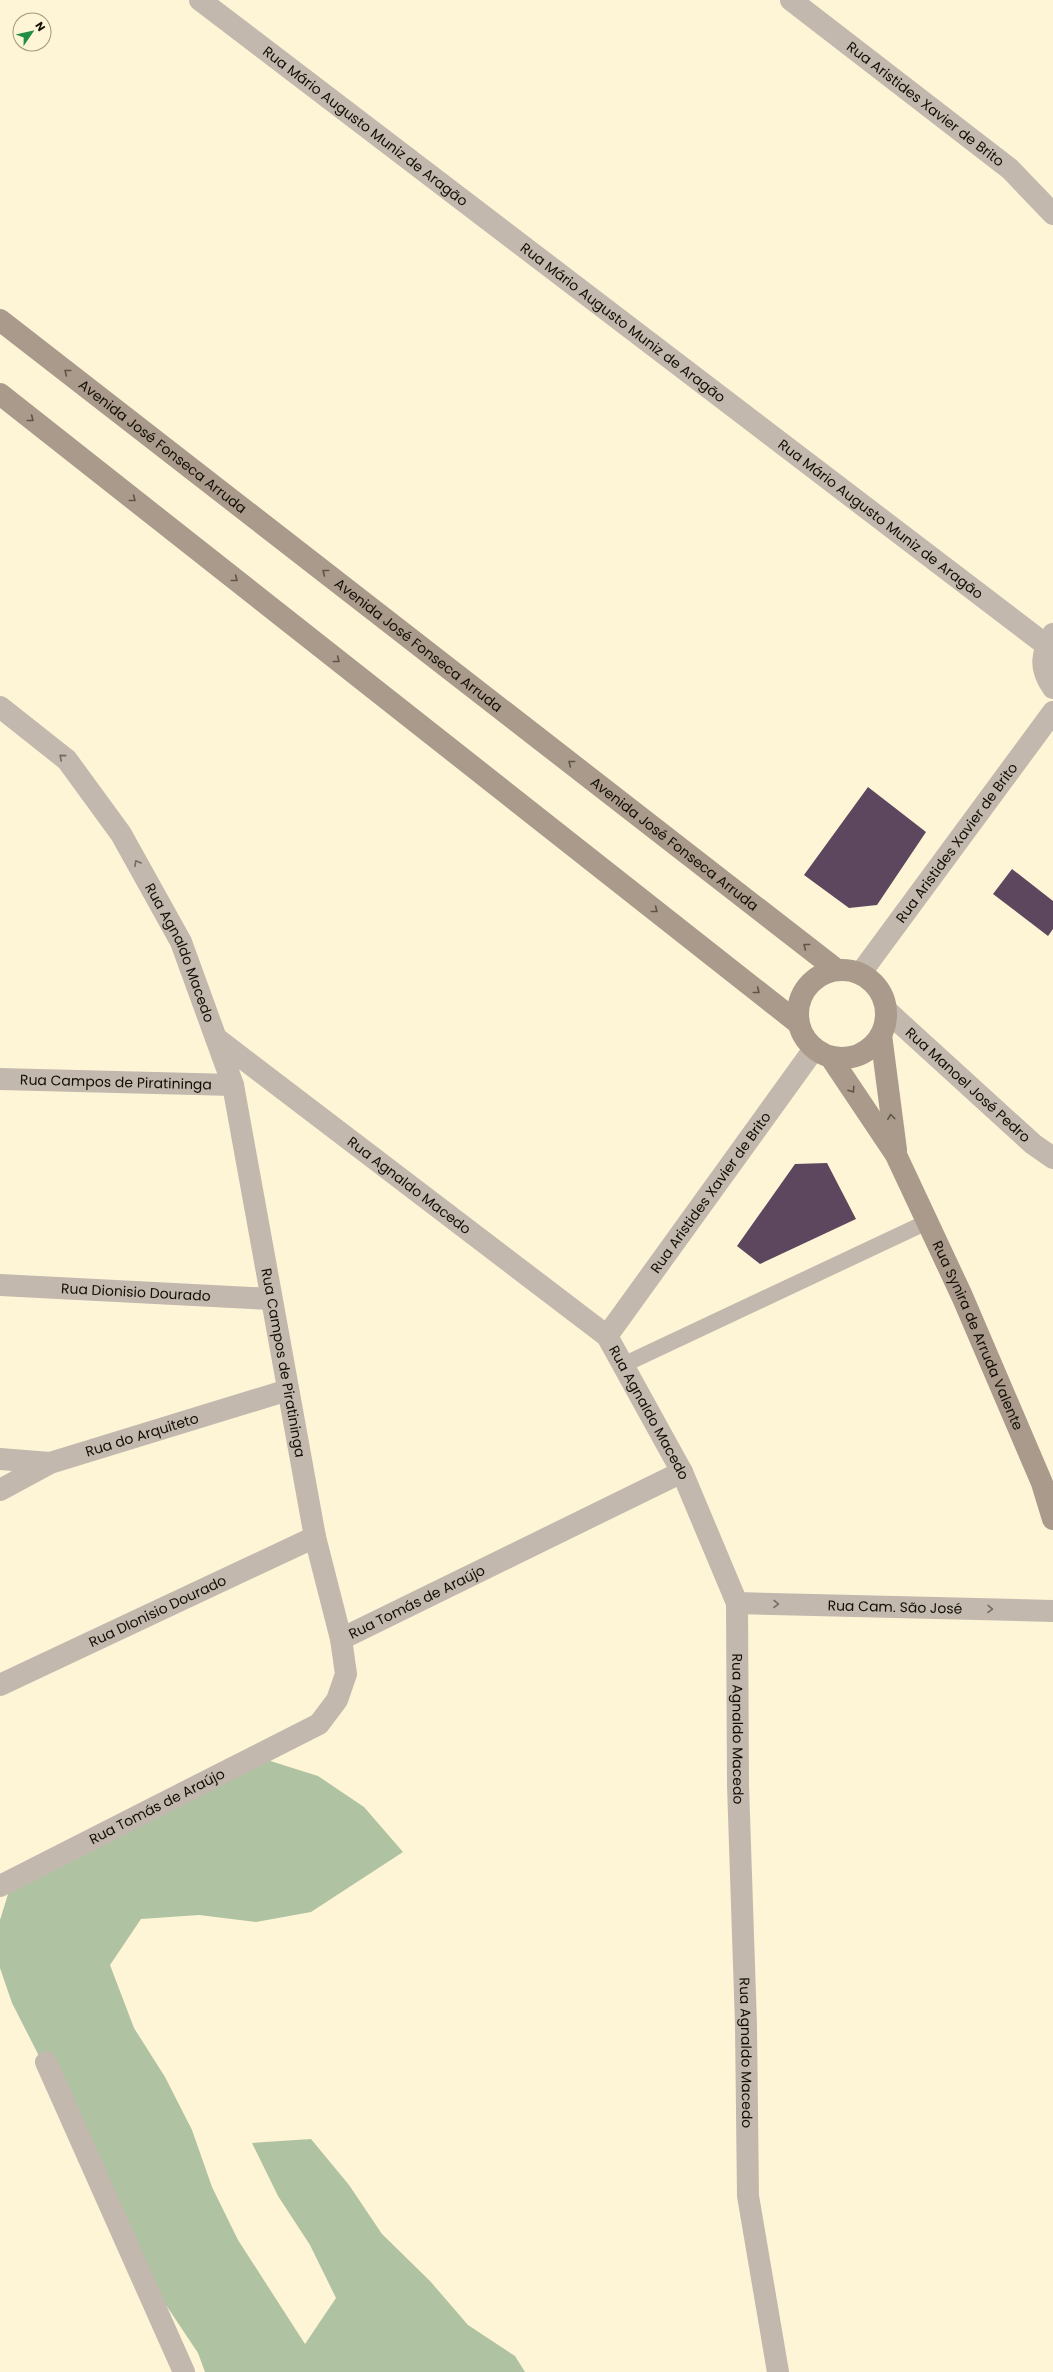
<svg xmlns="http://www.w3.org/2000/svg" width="1053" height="2372" viewBox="0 0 1053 2372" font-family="Poppins,sans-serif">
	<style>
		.forest { fill: #afc2a2 }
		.building { fill: #5d475f }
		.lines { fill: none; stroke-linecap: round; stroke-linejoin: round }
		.service { stroke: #c2b8ae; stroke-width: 16 }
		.minor { stroke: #c2b8ae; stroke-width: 22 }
		.tertiary { stroke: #c2b8ae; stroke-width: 22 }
		.secondary { stroke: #a99a8b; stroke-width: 22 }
		.oneway { stroke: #5e5448 }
		.oneway2 { stroke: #736c62 }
		.labels { text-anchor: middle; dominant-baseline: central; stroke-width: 4; stroke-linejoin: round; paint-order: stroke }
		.street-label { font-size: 14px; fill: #130f05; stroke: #fef5d6 }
	</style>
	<rect width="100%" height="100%" fill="#fef5d6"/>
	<path class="forest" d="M264 1759 318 1776 364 1807 403 1852 311 1912 256 1922 199 1915 141 1919 110 1965 134 2028 165 2077 192 2130 212 2187 238 2240 305 2344 336 2298 310 2245 278 2196 252 2143 311 2139 349 2185 382 2234 430 2281 468 2325 515 2356 525 2372H205L198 2353 166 2305 12 2003 0 1968V1920L9 1891Z"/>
	<path class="building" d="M868 787 926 832 877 905 849 908 804 875Z
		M1012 869 1053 901V929L1048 936 993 894Z
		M827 1163 856 1219 760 1264 737 1246 795 1164Z"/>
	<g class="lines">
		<path class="service" d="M623 1365 927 1222"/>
		<g class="minor">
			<path id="s1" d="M200 0 1046 645"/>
			<path id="s2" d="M791 0 1010 169 1053 214"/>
			<path d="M1053 634C1041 654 1039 668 1053 688"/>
			<path id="s3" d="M0 707 67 760 121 834 181 942 233 1085 315 1537 341 1639"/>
			<path id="s4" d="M860 974 1053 712"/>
			<path id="s5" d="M216 1038 607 1336 682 1472 737 1603 738 1785 746 2025 748 2196 778 2372"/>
			<path id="s6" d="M0 1079 233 1085"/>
			<path id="s7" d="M0 1285 271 1299"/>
			<path id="s8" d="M607 1336 814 1049"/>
			<path d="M0 1459 50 1463"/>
			<path id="s9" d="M0 1490 50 1463 288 1390"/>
			<path id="s10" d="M737 1603 1053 1611"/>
			<path id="s11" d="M0 1685 315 1537"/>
			<path id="s12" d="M0 1886 319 1724 337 1700 346 1674 341 1639 682 1472"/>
			<path d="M46 2062 184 2372"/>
		</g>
		<path class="tertiary" id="s13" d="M886 1010 1033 1144 1053 1158"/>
		<g class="secondary">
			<path id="s14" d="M0 320 837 970"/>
			<path d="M0 394 798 1023"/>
			<circle cx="842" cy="1014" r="44"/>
			<path d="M881 1035 896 1150"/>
			<path id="s15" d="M831 1058 896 1155 962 1296 1042 1483 1053 1519"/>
		</g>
	</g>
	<defs><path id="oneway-chevron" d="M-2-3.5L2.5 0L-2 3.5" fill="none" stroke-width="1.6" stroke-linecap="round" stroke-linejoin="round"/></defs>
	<g class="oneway">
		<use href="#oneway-chevron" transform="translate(67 372) rotate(-142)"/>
		<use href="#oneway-chevron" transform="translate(31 419) rotate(38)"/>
		<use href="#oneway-chevron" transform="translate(133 499) rotate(38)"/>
		<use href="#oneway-chevron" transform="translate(325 572) rotate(-142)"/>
		<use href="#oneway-chevron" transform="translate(235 579) rotate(38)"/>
		<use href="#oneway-chevron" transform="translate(337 660) rotate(38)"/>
		<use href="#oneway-chevron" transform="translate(571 763) rotate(-142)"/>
		<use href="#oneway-chevron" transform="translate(655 910) rotate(38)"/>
		<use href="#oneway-chevron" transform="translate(806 946) rotate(-142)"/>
		<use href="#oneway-chevron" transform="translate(757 991) rotate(38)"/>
		<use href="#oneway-chevron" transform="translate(852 1090) rotate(56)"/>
		<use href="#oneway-chevron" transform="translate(891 1117) rotate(-97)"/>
	</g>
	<g class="oneway2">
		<use href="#oneway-chevron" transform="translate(62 757) rotate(-140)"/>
		<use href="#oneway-chevron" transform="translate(137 863) rotate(-119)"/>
		<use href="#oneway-chevron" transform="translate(776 1604) rotate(1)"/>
		<use href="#oneway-chevron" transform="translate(990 1609) rotate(1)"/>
	</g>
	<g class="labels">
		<g class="street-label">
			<text stroke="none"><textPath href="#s2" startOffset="170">Rua Aristides Xavier de Brito</textPath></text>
			<text stroke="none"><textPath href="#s1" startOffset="208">Rua Mário Augusto Muniz de Aragão</textPath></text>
			<text stroke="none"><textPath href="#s1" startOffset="532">Rua Mário Augusto Muniz de Aragão</textPath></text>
			<text stroke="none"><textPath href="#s14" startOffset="206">Avenida José Fonseca Arruda</textPath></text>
			<text stroke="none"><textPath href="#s1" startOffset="856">Rua Mário Augusto Muniz de Aragão</textPath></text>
			<text stroke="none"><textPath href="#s14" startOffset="530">Avenida José Fonseca Arruda</textPath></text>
			<text stroke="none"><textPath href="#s4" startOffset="163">Rua Aristides Xavier de Brito</textPath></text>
			<text stroke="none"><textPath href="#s14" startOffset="854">Avenida José Fonseca Arruda</textPath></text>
			<text stroke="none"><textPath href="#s3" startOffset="310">Rua Agnaldo Macedo</textPath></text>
			<text stroke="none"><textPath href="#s6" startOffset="116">Rua Campos de Piratininga</textPath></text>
			<text stroke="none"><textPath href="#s13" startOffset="111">Rua Manoel José Pedro</textPath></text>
			<text stroke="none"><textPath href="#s5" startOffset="243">Rua Agnaldo Macedo</textPath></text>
			<text stroke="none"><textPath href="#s8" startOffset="177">Rua Aristides Xavier de Brito</textPath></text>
			<text stroke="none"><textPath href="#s7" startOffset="136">Rua Dionisio Dourado</textPath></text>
			<text stroke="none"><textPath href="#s15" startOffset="315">Rua Synira de Arruda Valente</textPath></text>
			<text stroke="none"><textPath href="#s3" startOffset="735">Rua Campos de Piratininga</textPath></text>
			<text stroke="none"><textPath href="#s5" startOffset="579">Rua Agnaldo Macedo</textPath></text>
			<text stroke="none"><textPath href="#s9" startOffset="153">Rua do Arquiteto</textPath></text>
			<text stroke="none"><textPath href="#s12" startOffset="535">Rua Tomás de Araújo</textPath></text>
			<text stroke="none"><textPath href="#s10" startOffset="158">Rua Cam. São José</textPath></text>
			<text stroke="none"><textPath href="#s11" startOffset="174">Rua DIonisio Dourado</textPath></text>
			<text stroke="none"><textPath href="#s5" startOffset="915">Rua Agnaldo Macedo</textPath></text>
			<text stroke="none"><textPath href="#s12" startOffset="176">Rua Tomás de Araújo</textPath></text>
			<text stroke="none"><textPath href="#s5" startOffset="1239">Rua Agnaldo Macedo</textPath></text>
		</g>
	</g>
	<g transform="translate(32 32) rotate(56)"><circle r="19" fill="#fef5d6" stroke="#a09982"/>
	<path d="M0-3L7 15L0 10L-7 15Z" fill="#218d45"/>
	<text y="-6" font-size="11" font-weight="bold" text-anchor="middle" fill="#130f05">N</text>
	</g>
</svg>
